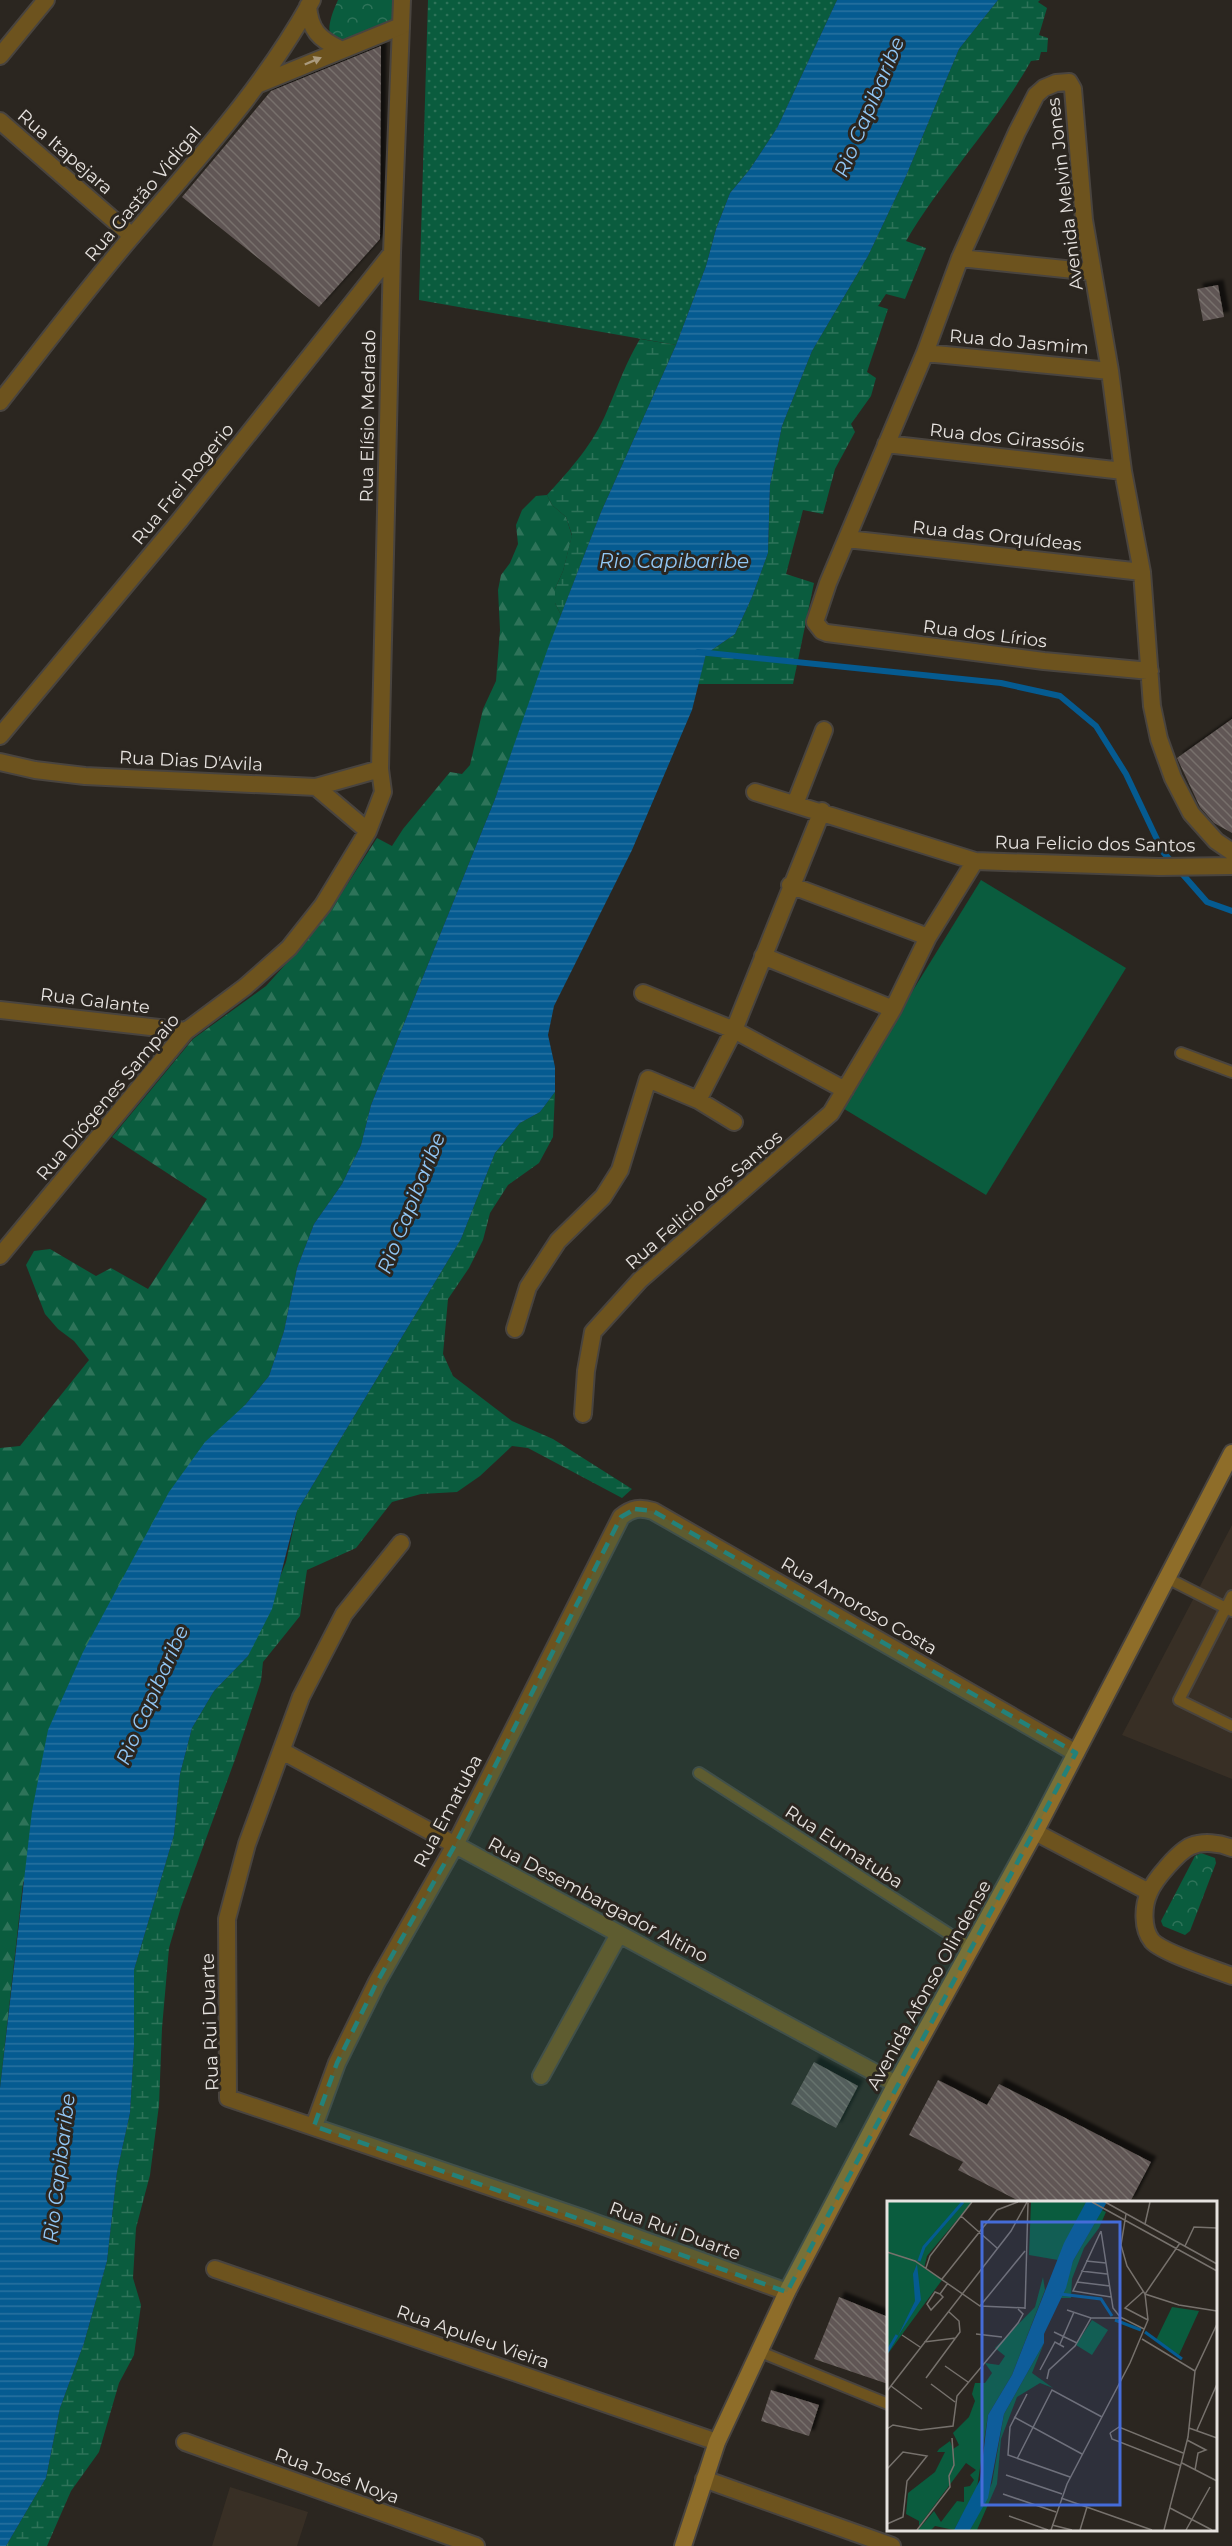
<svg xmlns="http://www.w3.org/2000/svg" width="1232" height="2546" viewBox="0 0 1232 2546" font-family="Montserrat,sans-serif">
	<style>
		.built { fill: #382f25 }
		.grass { fill: url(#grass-dots) }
		.forest { fill: url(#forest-firs) }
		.wetland { fill: url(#wetland-marsh) }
		.park { fill: url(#park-crowns) }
		.pitch { fill: #0a5c3e }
		.water { fill: url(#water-rules) }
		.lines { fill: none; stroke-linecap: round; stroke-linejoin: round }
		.stream { stroke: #055b91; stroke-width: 6 }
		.building { fill: url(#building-back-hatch); filter: url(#shadow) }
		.service-casing { stroke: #49443f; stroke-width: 14 }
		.minor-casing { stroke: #49443f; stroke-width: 20 }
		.tertiary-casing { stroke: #49443f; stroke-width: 20 }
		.secondary-casing { stroke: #49443f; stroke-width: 20 }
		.service { stroke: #6d531e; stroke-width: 10 }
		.minor { stroke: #6d531e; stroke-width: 16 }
		.tertiary { stroke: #6d531e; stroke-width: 16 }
		.secondary { stroke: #8e6d29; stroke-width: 16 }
		.oneway { fill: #aa9a7e }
		.marked { fill: #248179; fill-opacity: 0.2; stroke: #248179; stroke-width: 4.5; stroke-dasharray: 12 8; stroke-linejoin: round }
		.labels { text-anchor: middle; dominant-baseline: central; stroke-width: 6; stroke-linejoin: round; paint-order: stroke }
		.street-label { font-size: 18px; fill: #e6e2df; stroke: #2b2620 }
		.water-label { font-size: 20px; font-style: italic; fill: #92c7f5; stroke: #2b2620 }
		.inset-river { fill: none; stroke: #055b91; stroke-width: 3 }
		.inset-road { fill: none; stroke: #76716c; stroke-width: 1.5 }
		.view { fill: #456cd9; fill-opacity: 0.15; stroke: #456cd9; stroke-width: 3 }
		.inset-edge { fill: none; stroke: #e6e2df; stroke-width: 3 }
	</style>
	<defs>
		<pattern id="grass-dots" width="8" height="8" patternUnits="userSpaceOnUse" patternTransform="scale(1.5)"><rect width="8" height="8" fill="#0a5c3e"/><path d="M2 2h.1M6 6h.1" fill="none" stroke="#2e7359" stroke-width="1.8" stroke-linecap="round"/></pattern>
		<pattern id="forest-firs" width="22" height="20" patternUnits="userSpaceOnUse" patternTransform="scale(1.5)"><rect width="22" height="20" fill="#0a5c3e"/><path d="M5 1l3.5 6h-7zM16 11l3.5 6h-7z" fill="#2e7359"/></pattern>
		<pattern id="wetland-marsh" width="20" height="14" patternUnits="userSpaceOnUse" patternTransform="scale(1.5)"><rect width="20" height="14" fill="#0a5c3e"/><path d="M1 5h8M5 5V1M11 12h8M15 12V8" fill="none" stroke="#2e7359"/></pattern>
		<pattern id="park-crowns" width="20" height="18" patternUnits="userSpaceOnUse" patternTransform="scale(1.5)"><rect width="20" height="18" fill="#0a5c3e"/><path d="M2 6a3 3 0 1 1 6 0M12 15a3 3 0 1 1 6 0" fill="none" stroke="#2e7359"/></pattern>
		<pattern id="water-rules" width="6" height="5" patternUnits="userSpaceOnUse" patternTransform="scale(1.5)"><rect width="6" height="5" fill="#055b91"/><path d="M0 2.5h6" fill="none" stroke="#2972a0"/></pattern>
		<pattern id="building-back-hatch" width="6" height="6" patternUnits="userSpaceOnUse" patternTransform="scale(1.5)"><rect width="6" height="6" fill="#605754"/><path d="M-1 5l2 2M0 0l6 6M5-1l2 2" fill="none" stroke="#776f6c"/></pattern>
		<filter id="shadow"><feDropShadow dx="5.5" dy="-5.5" stdDeviation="1.5" flood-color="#0009"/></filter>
	</defs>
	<rect width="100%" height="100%" fill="#2b2620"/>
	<path class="built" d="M1232 1525V1779L1122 1735Z
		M230 2487 308 2512 297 2546H212Z"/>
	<path class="grass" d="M428 0H837L777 128 750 169 730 193 716 229 706 266 676 345 419 300Z"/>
	<path class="forest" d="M547 495 552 505 566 517 572 536 563 571 555 589V603L561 615 495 799 371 1105 361 1145 342 1184 314 1224 297 1268 284 1331 269 1376 245 1405 23 1883 0 2088V1448L20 1446 89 1360 74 1341 58 1329 45 1314 26 1265 34 1251 50 1249 96 1276 111 1268 148 1289 207 1199 112 1137 193 1039 266 986 310 937 343 891 377 838 392 846 403 829 450 772 462 774 470 765 483 709 496 681 500 630 498 590 501 575 510 563 518 544 516 525 522 510 536 496Z"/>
	<path class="wetland" d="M998 0H1040L1038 2 1047 8 1039 35 1048 38 1047 52H1041L1039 60 1031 61C995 125 943 178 906 241L926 248 905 299 886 294 878 306 888 309 867 372 876 378 871 396 851 424 855 432 835 469 823 514 803 510 786 574 814 583 793 684H698L706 654 735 634 752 597 768 553 770 485 782 426 812 351 868 256 906 176 959 49Z
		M640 339 676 345 601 512 561 615 555 603V589L563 571 572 535 566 517 552 505 547 495C570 470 594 443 607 411 618 386 626 362 640 339Z
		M555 1092 553 1137 539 1163 508 1185 490 1213 483 1240 469 1268 448 1299 443 1354 453 1376 512 1421 553 1439 632 1489 622 1498 528 1448 512 1446 480 1476 457 1492 421 1494 392 1502 356 1548 307 1570 300 1616 263 1662 261 1681 237 1754 181 1907 169 1948 162 2028 159 2105 150 2175 136 2228 133 2278 141 2305 134 2355 119 2383 99 2452 71 2491 47 2546H6L46 2478 60 2408 84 2343 107 2261 117 2172 130 2113 134 2046V1970L174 1835 180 1774 192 1728 214 1691 248 1656 286 1562 297 1511 461 1239 495 1153 520 1123 540 1112Z"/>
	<path class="park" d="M338 0H396L394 20C364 34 308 65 338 0Z
		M1201 1853 1215 1858 1216 1863 1190 1931 1185 1935 1163 1926 1161 1921 1195 1856Z"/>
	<path class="pitch" d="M981 880 1126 968 986 1195 841 1107Z"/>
	<path class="water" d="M837 0H998L959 49 906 176 868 256 812 351 782 426 770 485 768 553 752 597 735 634 706 654 692 710 632 850 554 1006 548 1035 555 1067V1092L540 1112 520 1123 495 1153 461 1239 297 1511 272 1609 248 1656 214 1691 192 1728 180 1774 174 1835 134 1970V2046L130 2113 117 2172 107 2261 84 2343 60 2408 46 2478 6 2546H0V2088L32 1811 48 1730 83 1652 169 1492 205 1442 245 1405 269 1376 284 1331 297 1268 314 1224 342 1184 361 1145 371 1105 495 799 548 648 601 512 676 345 706 266 716 229 730 193 750 169 777 128Z"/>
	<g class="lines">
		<path class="stream" d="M698 652 1001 683 1060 696 1096 726 1126 774 1163 852 1207 902 1232 911"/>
	</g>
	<path class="building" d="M381 46 380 239 319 307 182 197 271 91Z
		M1218 285 1224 317 1203 321 1197 289Z
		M1232 719V833L1214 823 1200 807 1177 758Z
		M814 2062 858 2086 836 2128 791 2104Z
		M938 2080 987 2105 999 2084 1151 2162 1130 2202H1021L958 2170 963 2162 909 2135Z
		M839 2297 888 2317V2384L814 2359Z
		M771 2390 819 2405 809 2436 761 2421Z"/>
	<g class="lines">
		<g class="service-casing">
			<path id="service" d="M1181 1053 1232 1072
				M1167 1578 1232 1611
				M1232 1596 1179 1700 1232 1726
				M699 1773 971 1948
				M758 2351 888 2404"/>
		</g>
		<g class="minor-casing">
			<path id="minor" d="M0 56 46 0
				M0 121 132 236
				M960 258 1093 272
				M925 353 1110 371
				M886 444 1123 471
				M847 539 1142 572
				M1150 671 1044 661 827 633 822 631 815 622 828 583 925 353 960 258 1017 132 1036 95 1044 88 1056 83 1069 82 1073 89 1084 220 1110 371 1123 471 1142 572 1152 706 1159 739 1173 778 1191 813 1216 841 1232 852
				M0 736 180 520 392 253
				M0 762 35 770 85 776 316 787 380 769
				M755 792 975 861 1159 867 1232 866
				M795 804 824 730
				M368 831 383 792 380 769 392 253 401 26
				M790 885 928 937
				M763 956 893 1009
				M643 993 734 1030 845 1090
				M0 1010 186 1031
				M698 1100 734 1030 822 811
				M0 1256 186 1031 245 987 289 948 323 905 368 831 316 787
				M515 1329 528 1287 558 1241 603 1197 620 1170 648 1079 698 1100 734 1122
				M583 1414 586 1371 593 1332 640 1280 831 1113 893 1009 928 937 975 861
				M401 1543 344 1614 301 1697 247 1844 227 1919 228 2098 582 2218 787 2292
				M282 1751 896 2084
				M1035 1832 1149 1892
				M1232 1848C1220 1843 1203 1841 1191 1846 1179 1851 1154 1880 1149 1893 1143 1906 1142 1929 1152 1941 1163 1953 1214 1969 1232 1976
				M541 2076 619 1934
				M314 2126 337 2063 377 1982 455 1845 621 1517C632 1508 640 1507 653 1511L1076 1753
				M215 2269 717 2442
				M185 2442 476 2546"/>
		</g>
		<g class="tertiary-casing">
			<path id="tertiary" d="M308 6C310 30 319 39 340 49
				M259 84 401 26 402 0
				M0 402C44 346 87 289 133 235 197 160 264 87 312 0
				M704 2479 892 2546"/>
		</g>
		<g class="secondary-casing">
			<path id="secondary" d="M683 2546 717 2442 787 2292 896 2084 1035 1832 1232 1453"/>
		</g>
		<use href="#service" class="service"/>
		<use href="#minor" class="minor"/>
		<use href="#tertiary" class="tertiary"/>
		<use href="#secondary" class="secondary"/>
	</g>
	<defs><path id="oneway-solid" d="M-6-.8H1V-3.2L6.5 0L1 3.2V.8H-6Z" transform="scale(1.5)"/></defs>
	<use class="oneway" href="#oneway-solid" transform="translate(313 61) rotate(-23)"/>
	<path class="marked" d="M635 1509 653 1511 1076 1753 787 2292 314 2126 337 2063 377 1982 455 1845 621 1517Z"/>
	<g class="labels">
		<g class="street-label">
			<text transform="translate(65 152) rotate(41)">Rua Itapejara</text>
			<text transform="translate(143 194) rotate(-50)">Rua Gastão Vidigal</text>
			<text transform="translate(1065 194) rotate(-97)">Avenida Melvin Jones</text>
			<text transform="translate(1019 342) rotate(5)">Rua do Jasmim</text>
			<text transform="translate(368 416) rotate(-89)">Rua Elísio Medrado</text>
			<text transform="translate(1007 438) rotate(6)">Rua dos Girassóis</text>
			<text transform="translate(183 484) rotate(-51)">Rua Frei Rogerio</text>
			<text transform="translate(997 536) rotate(6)">Rua das Orquídeas</text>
			<text transform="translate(985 634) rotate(7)">Rua dos Lírios</text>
			<text transform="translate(191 761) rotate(3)">Rua Dias D'Avila</text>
			<text transform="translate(1095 844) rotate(1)">Rua Felicio dos Santos</text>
			<text transform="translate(95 1001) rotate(7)">Rua Galante</text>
			<text transform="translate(108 1097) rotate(-50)">Rua Diógenes Sampaio</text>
			<text transform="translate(704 1200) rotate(-41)">Rua Felicio dos Santos</text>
			<text transform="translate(859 1606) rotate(30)">Rua Amoroso Costa</text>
			<text transform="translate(448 1811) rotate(-62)">Rua Ematuba</text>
			<text transform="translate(844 1847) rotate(33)">Rua Eumatuba</text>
			<text transform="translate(598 1900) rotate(28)">Rua Desembargador Altino</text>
			<text transform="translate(929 1985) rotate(-61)">Avenida Afonso Olindense</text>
			<text transform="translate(210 2022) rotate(-92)">Rua Rui Duarte</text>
			<text transform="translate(675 2231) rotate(20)">Rua Rui Duarte</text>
			<text transform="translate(473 2337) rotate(19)">Rua Apuleu Vieira</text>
			<text transform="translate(337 2476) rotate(20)">Rua José Noya</text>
		</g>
		<g class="water-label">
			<text transform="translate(869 107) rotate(-67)">Rio Capibaribe</text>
			<text x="674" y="561">Rio Capibaribe</text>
			<text transform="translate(411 1203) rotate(-68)">Rio Capibaribe</text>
			<text transform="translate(152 1695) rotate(-66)">Rio Capibaribe</text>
			<text transform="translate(59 2168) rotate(-83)">Rio Capibaribe</text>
		</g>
	</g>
	<g transform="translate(887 2201)">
		<rect width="330" height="330" fill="#2b2620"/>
		<path d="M144 1H199L171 59 142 54ZM285 106 312 110 292 154 269 139Z" fill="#0a5c3e"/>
		<path d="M0 1H85L40 55 37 67 55 79 0 154ZM156 76 158 89 125 174 101 214 90 287 67 329 48 325 44 329H31L47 310 54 321 70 300 77 301V286L83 285 87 279 83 274 89 269 79 262 32 325V320L19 313 21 292 48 271 58 251H50L52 248 63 240 66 248 72 244 66 232 82 216 88 200 85 193 88 182H98L105 172 98 162 112 164 118 155 108 147 148 106Z" fill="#0a5c3e"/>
		<path d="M215 9 219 11 212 27 197 47 185 78 184 97H173L186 60ZM157 142 145 172 166 187 153 182 130 196 114 238 110 283 90 329H83L105 282 117 213Z" fill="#0a5c3e"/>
		<path d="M205 119 221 129 205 154 189 144Z" fill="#0a5c3e"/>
		<path d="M199 1H220L186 60 179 87 157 133V142L117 213 101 297 83 329H67L93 279 101 214 125 174 177 42ZM30 63 34 99 11 135 28 100 26 73Z" fill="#055b91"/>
		<path class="inset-river" d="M32 60 37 46 76 1M173 93 214 98 225 115M228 119 254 129M258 131 295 158M0 151 10 134"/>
		<path class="inset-road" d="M205 1 330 70M218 1 330 63M74 15 110 47M258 23 263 1M214 30 226 107 233 116 257 128M214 30 186 90 224 96M293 42 258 93 292 104 330 110M298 45 307 26 330 27M0 51 28 60 93 105 138 107M199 60 219 62M39 67 43 55 85 1M194 70 220 73M55 78 110 9 131 1M190 81 223 85M257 90 238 107 261 119M53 93 48 91 40 103 44 109 56 96 53 93 61 82M93 105 138 50M138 108 141 2M180 109 204 117H235M167 131 190 142M89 133 115 136M15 134 33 146M255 138 308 170M37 141 69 137M173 143 187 111M58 165 81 181M153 169 168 141 177 146M39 177 73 131 72 120 61 110M160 178 162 169 188 145 204 117M44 183 68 201M4 185 35 208M0 190 124 30 140 1M140 193 123 226 121 254 183 276M127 216 195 253M302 227 330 237M0 228 6 224 33 229 66 225 70 195 131 122 136 113 131 108M310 229 330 183M223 232 225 238 294 265M223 232 232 226 296 252M300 239 319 249 311 252 308 269M130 258 165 189 215 216M295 262 330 280M0 268 16 251 40 255 20 280 16 316 0 323M119 274 175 293M116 293 169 311M174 297 265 329M283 307 325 329M122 315 161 329M165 324 185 329M30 329 63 286 62 275 67 264 65 237M164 329 180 283 243 162 261 119 258 93 240 65 234 44 239 13M193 329 200 306M277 329 301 236 308 170 330 123M299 329 323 286"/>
		<path class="view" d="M95 21H233V304H95Z"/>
		<rect width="330" height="330" class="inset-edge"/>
	</g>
</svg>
